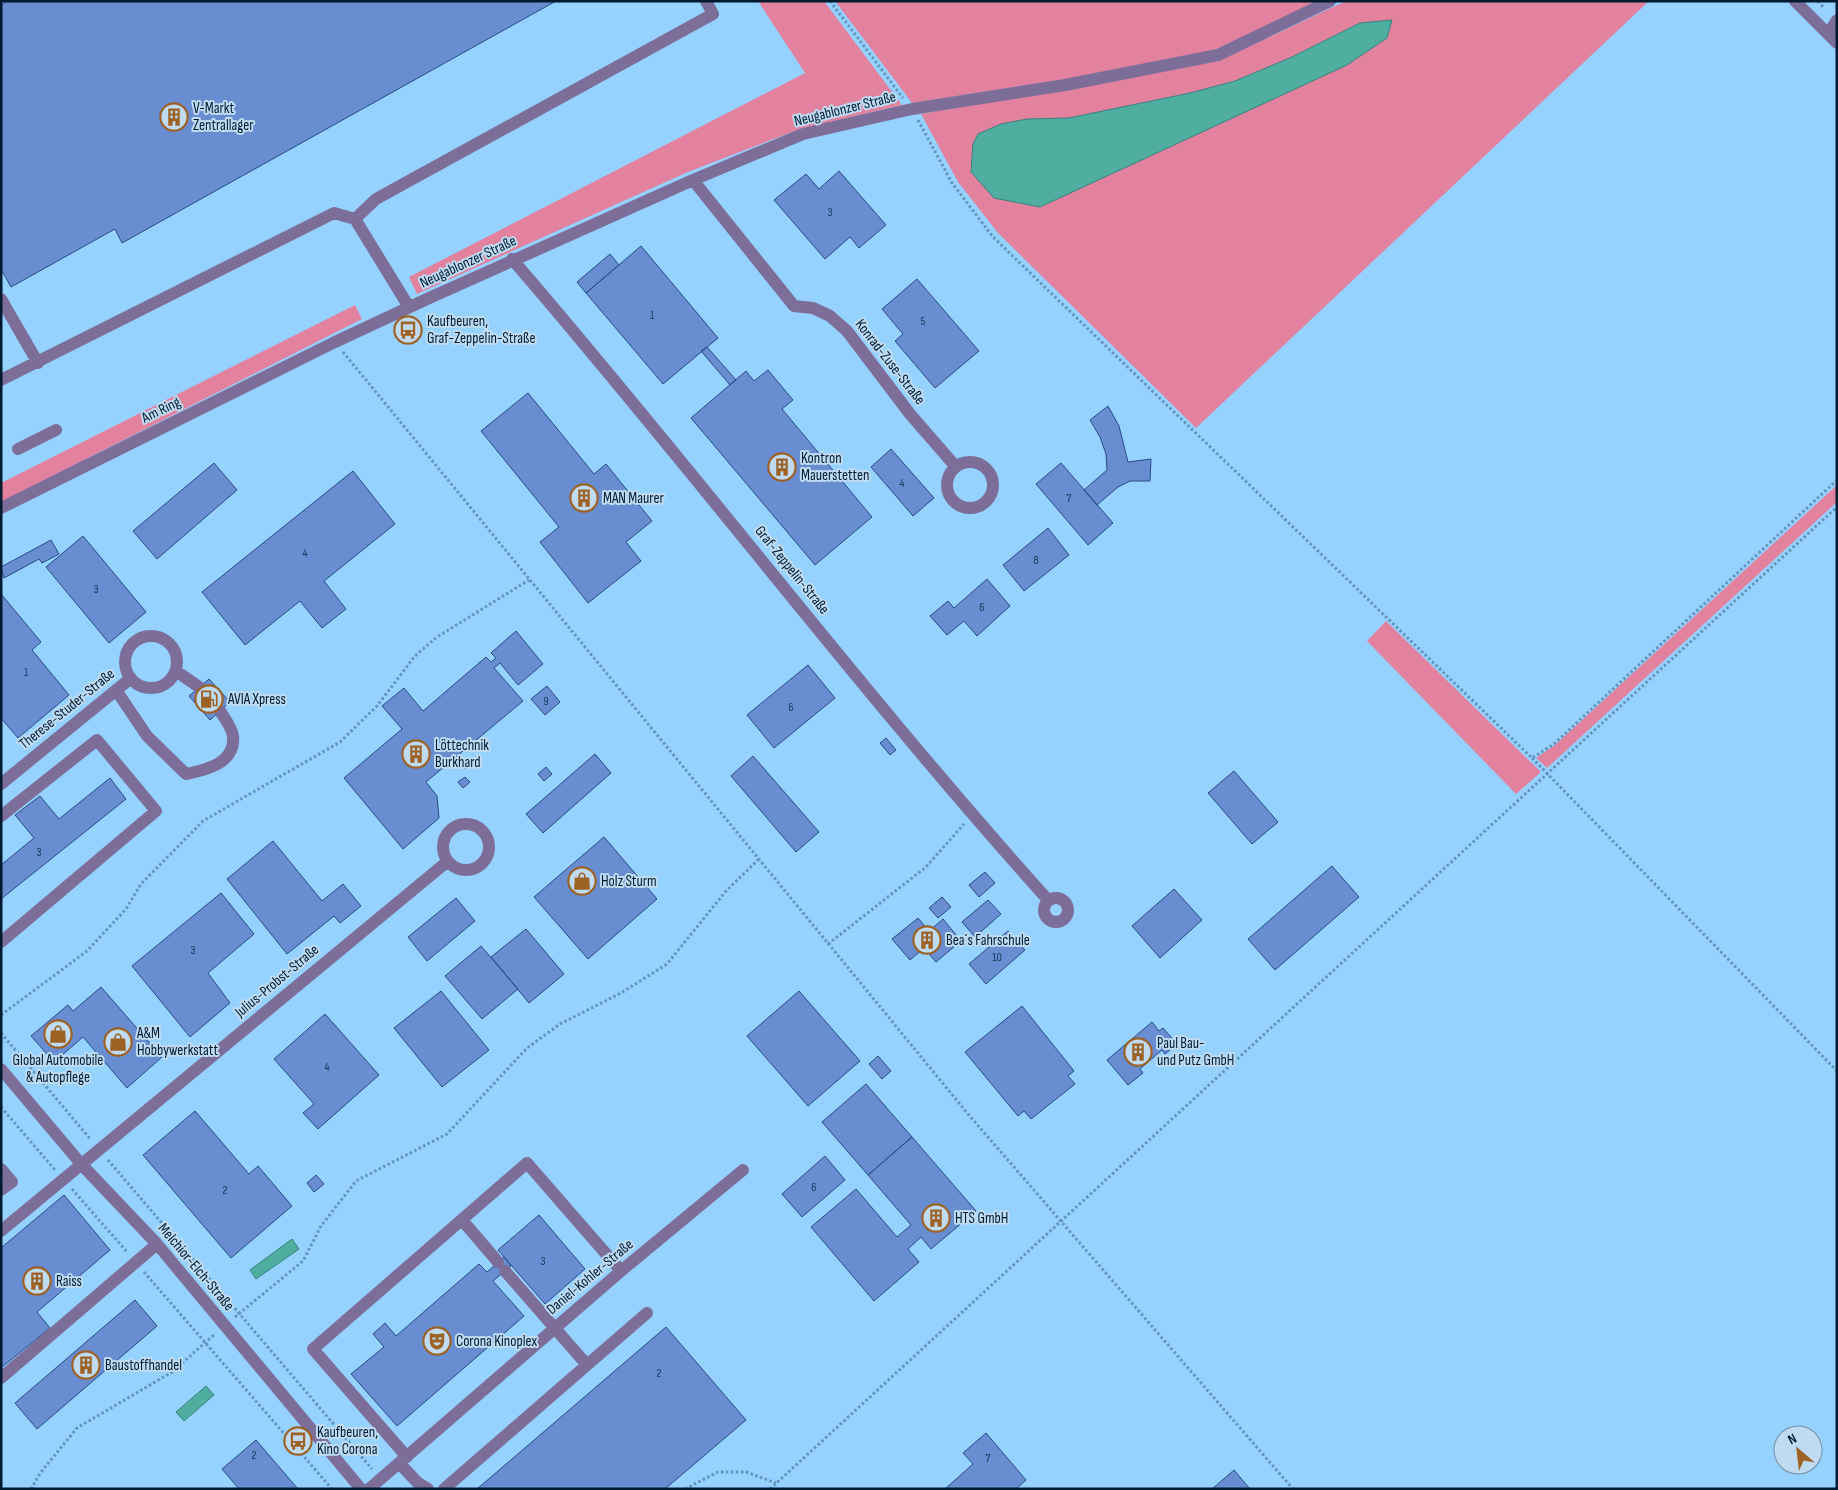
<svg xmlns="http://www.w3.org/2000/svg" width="1838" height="1490" viewBox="0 0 1838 1490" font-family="'Sofia Sans Condensed',sans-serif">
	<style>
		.green { fill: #e3829f; fill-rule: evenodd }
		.water { fill: #4fae9f; stroke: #37827e }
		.building { fill: #688dd1; stroke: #284a87 }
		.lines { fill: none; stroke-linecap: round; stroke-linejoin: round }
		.minor-tunnel { stroke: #78add6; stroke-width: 12; stroke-dasharray: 12 6; stroke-linecap: butt }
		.path { stroke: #6394b9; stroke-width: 3; stroke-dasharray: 2.5 2.5; stroke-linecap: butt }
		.minor { stroke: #7d6d99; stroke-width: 12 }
		.labels { text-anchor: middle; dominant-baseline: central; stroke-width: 4; stroke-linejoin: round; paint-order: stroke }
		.number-label { font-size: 12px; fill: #1a3858 }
		.poi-label { font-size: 15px; fill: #001b30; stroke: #bedbf2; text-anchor: start }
		.street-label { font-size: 15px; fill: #001b30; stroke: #bedbf2 }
	</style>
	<rect width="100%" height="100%" fill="#96d2ff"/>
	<path class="green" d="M758 1H824L902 105 800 129 688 172 417 294 409 277 805 73Z
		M835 1H1317L1217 51 1066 79 912 103Z
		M1346 1H1649L1196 428 998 233 958 182 921 114 1218 61ZM1392 20 994 198 1027 119 1069 118 1191 93 1235 81 1292 57 1360 23Z
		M355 305 362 319 1 502V483Z
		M1837 485V502L1547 768 1536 758 1555 745Z
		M1386 621 1541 772 1516 794 1367 641Z"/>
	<path class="water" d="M1392 20 1387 38 1347 65 1040 207 994 198 971 172 973 144 978 134 1001 124 1027 119 1069 118 1190 93 1235 81 1292 57 1360 23Z
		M292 1239 299 1249 256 1279 250 1270Z
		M206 1386 214 1395 184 1421 176 1412Z"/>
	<path class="building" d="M556 1 122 243 115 229 11 287 1 269V5L8 1Z
		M839 171 886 225 859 248 850 237 825 259 774 200 806 174 819 189Z
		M641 246 718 338 663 384 586 293Z
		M610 254 619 265 586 293 577 282Z
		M917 279 979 351 935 388 895 341 903 334 882 309Z
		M420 325 422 330 411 334 409 330Z
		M707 347 736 380 730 385 701 351Z
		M768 370 793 400 782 409 872 517 815 565 691 418 746 371 754 381Z
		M528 393 594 474 606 464 652 521 626 542 641 561 588 603 540 542 559 527 481 431Z
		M1108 406 1119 426 1128 462 1151 459 1150 481H1130L1118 487 1097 505 1084 490 1107 470 1106 454 1100 437 1090 420Z
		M891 449 934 498 913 516 871 467Z
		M214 463 237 490 157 559 133 531Z
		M1061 463 1113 523 1088 545 1036 484Z
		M353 471 395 524 324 581 346 609 322 628 300 601 245 645 202 592Z
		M1048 528 1069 555 1024 591 1003 565Z
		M83 536 146 612 109 643 46 567Z
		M51 540 59 554 42 563 39 559 4 578 1 567Z
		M987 579 1010 606 977 636 964 621 947 635 930 616 948 601 954 608Z
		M1 594 41 642 32 650 69 695 18 738 1 718Z
		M516 631 543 664 518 685 500 663 494 668 523 701 426 782 437 796 439 818 403 849 344 778 402 729 382 706 404 688 423 711 486 657 491 662 496 658 491 653Z
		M808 665 835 698 774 748 747 715Z
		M209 679 230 702 210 720 189 696Z
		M547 686 560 702 545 715 531 699Z
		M886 738 896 750 890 755 880 743Z
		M595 754 611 773 543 833 526 814Z
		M753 756 819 832 796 852 731 776Z
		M466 759 471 764 465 769 461 764Z
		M546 767 552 774 544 781 538 774Z
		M1234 771 1278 822 1252 844 1208 793Z
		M465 777 470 782 463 788 458 782Z
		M110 778 126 799 1 899V865L34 838 15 815 40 796 59 819Z
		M604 837 657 899 588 959 534 897Z
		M273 841 322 901 343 884 361 906 340 923 334 916 287 954 227 879Z
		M1332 866 1359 897 1275 970 1248 939Z
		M985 872 995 883 979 897 969 885Z
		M1174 889 1202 920 1160 958 1132 926Z
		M221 893 254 934 208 973 230 1003 190 1037 132 966Z
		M942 897 951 907 938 918 929 908Z
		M456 898 475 921 427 961 408 937Z
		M988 900 1001 914 975 937 962 922Z
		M918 918 929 931 943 919 961 941 936 962 924 948 910 960 892 939Z
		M526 929 564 974 529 1003 491 957Z
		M1008 931 1025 950 986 984 969 964Z
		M481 946 518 989 482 1019 445 976Z
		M101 987 162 1057 127 1088 83 1037 54 1062 31 1036 68 1005 73 1011Z
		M441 991 489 1050 442 1087 394 1028Z
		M799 991 860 1061 808 1106 747 1036Z
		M1022 1006 1074 1071 1068 1076 1075 1084 1031 1119 1024 1111 1018 1116 965 1052Z
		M325 1014 379 1075 318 1129 303 1113 314 1104 274 1059Z
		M1152 1022 1159 1031 1163 1028 1177 1044 1165 1054 1162 1050 1140 1069 1143 1073 1128 1085 1107 1060Z
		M878 1056 891 1071 882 1079 869 1064Z
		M866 1084 912 1137 868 1175 822 1122Z
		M195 1111 249 1174 258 1166 292 1206 231 1258 143 1155Z
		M912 1137 976 1211 931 1249 921 1237 908 1249 919 1262 874 1301 811 1227 856 1189 897 1237 911 1225 868 1175Z
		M825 1156 845 1180 802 1217 782 1194Z
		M316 1175 324 1184 314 1192 307 1183Z
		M64 1195 110 1250 37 1312 50 1328 1 1368V1248Z
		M539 1215 585 1269 545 1304 498 1250Z
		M504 1257 511 1266 493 1281 524 1316 397 1426 351 1374 384 1347 373 1334 385 1323 396 1336 479 1264 487 1272Z
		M135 1300 157 1326 37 1429 15 1403Z
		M666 1327 746 1420 665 1489H477Z
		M986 1433 1026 1480 1016 1489H945L973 1464 963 1453Z
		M256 1440 298 1489H239L222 1469Z
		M1234 1470 1250 1489H1212Z"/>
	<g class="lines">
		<path class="minor-tunnel" d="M199 687 220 711"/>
		<path class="path" d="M830 1 903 98
			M1818 1 1824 8
			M918 120 952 183 993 237 1532 758 1554 744 1837 480
			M343 352 968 1114 1293 1489
			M1532 758 1837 1071
			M828 944 926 867 964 824
			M1 1015 87 951 126 909 141 884 203 821 340 742 377 706 415 656 437 637 529 580
			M1 1033 91 1140
			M1 1107 55 1170
			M108 1160 372 1469
			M72 1189 127 1252
			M144 1272 332 1489
			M235 1317 303 1261 321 1226 356 1181 447 1134 527 1048 560 1024 621 993 667 964 726 891 759 859
			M31 1489 41 1472 77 1428 172 1372 215 1334
			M685 1489 718 1472H746L776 1483
			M770 1489 1837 507"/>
		<path class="minor" d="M1795 1 1837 43
			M1828 34 1837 20
			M693 180 794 306 813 308 830 316 847 331 910 414 956 467
			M355 219 376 199 713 14 706 1
			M512 259C694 470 862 693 1048 900
			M1 299 38 363
			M1 380 334 213 355 219 409 307
			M18 449 56 430
			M947 485a23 23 0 1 1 46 0a23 23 0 1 1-46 0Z
			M1 508 335 342 427 299 693 180 803 134 912 109 1065 85 1218 55 1330 1
			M125 662a26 26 0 1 1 52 0a26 26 0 1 1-52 0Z
			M176 671 199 687
			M116 690 147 736 186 774C206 770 236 763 233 736 232 728 224 717 220 711
			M1 784 131 678
			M1 816 97 740 156 811 1 942
			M443 847a23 23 0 1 1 46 0a23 23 0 1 1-46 0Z
			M1044 910a12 12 0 1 1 24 0a12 12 0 1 1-24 0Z
			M1 1069 82 1165 157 1244 361 1489
			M1 1169 12 1182 1 1190
			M462 1220 498 1262
			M1 1231 448 861
			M505 1271 587 1365
			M1 1378 157 1244
			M407 1457 313 1349 527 1163 621 1271
			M399 1463 418 1483 428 1489
			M369 1489 621 1271 743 1170
			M444 1489 647 1313"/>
	</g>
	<defs>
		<g id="building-ring" transform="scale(1.4375)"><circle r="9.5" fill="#bedbf2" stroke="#9d6124" stroke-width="1.5"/><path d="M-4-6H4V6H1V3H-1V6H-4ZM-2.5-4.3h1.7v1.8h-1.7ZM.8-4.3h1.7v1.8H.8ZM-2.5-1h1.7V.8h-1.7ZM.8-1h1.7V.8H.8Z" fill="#9d6124"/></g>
		<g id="bus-ring" transform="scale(1.4375)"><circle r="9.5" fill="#bedbf2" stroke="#9d6124" stroke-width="1.5"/><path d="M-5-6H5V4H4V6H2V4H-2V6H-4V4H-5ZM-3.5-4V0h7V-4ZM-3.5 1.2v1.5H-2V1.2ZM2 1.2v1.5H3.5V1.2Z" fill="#9d6124"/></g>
		<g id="fuel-ring" transform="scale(1.4375)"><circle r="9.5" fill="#bedbf2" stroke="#9d6124" stroke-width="1.5"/><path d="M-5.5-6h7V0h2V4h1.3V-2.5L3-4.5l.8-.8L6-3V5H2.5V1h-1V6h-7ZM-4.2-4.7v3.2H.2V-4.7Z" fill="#9d6124"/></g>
		<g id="shop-ring" transform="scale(1.4375)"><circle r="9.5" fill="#bedbf2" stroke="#9d6124" stroke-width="1.5"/><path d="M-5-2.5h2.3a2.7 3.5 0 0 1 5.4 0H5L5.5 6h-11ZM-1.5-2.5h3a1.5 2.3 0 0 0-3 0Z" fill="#9d6124"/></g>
		<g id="theatre-ring" transform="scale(1.4375)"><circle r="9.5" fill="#bedbf2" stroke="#9d6124" stroke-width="1.5"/><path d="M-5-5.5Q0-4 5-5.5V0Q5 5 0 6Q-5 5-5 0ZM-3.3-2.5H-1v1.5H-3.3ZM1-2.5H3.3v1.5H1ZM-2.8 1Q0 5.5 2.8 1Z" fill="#9d6124"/></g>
	</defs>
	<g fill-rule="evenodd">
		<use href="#building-ring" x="174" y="117"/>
		<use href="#bus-ring" x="408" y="330"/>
		<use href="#building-ring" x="782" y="467"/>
		<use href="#building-ring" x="584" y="498"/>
		<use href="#fuel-ring" x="209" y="699"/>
		<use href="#building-ring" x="416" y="754"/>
		<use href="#shop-ring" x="582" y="881"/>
		<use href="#building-ring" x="927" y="940"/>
		<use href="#shop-ring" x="58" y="1034"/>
		<use href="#shop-ring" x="118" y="1042"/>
		<use href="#building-ring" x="1138" y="1052"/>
		<use href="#building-ring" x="936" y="1218"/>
		<use href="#building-ring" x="37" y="1281"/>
		<use href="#theatre-ring" x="437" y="1341"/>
		<use href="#building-ring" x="86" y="1365"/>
		<use href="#bus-ring" x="298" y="1441"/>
	</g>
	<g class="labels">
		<g class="number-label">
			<text x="830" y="212">3</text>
			<text x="652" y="315">1</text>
			<text x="923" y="321">5</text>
			<text x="902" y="483">4</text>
			<text x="1069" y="498">7</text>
			<text x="305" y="553">4</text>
			<text x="1036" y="560">8</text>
			<text x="96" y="589">3</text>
			<text x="982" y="607">6</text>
			<text x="26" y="672">1</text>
			<text x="546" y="701">9</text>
			<text x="791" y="707">6</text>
			<text x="39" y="852">3</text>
			<text x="193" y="950">3</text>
			<text x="997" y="957">10</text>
			<text x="327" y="1067">4</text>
			<text x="814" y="1187">6</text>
			<text x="225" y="1190">2</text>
			<text x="543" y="1261">3</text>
			<text x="659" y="1373">2</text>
			<text x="254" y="1455">2</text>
			<text x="988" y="1458">7</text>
		</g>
		<g class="poi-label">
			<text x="193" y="108">V-Markt<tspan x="193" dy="17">Zentrallager</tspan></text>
			<text x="427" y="321">Kaufbeuren,<tspan x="427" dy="17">Graf-Zeppelin-Straße</tspan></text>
			<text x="801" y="458">Kontron<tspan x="801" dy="17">Mauerstetten</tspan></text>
			<text x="603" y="498">MAN Maurer</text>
			<text x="228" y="699">AVIA Xpress</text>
			<text x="435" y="745">Löttechnik<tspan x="435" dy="17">Burkhard</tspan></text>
			<text x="601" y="881">Holz Sturm</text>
			<text x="946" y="940">Bea´s Fahrschule</text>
			<text x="137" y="1033">A&amp;M<tspan x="137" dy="17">Hobbywerkstatt</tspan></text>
			<text x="1157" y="1043">Paul Bau-<tspan x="1157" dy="17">und Putz GmbH</tspan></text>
			<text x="58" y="1060" text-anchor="middle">Global Automobile<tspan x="58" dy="17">&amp; Autopflege</tspan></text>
			<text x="955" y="1218">HTS GmbH</text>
			<text x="56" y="1281">Raiss</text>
			<text x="456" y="1341">Corona Kinoplex</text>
			<text x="105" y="1365">Baustoffhandel</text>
			<text x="317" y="1432">Kaufbeuren,<tspan x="317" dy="17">Kino Corona</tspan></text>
		</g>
		<g class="street-label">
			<text transform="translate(845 109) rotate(-14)">Neugablonzer Straße</text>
			<text transform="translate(468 262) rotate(-25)">Neugablonzer Straße</text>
			<text transform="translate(890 362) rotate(52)">Konrad-Zuse-Straße</text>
			<text transform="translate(161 410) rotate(-26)">Am Ring</text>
			<text transform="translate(792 570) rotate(51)">Graf-Zeppelin-Straße</text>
			<text transform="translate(67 709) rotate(-39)">Therese-Studer-Straße</text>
			<text transform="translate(277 981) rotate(-40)">Julius-Probst-Straße</text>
			<text transform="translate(196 1267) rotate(50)">Melchior-Elch-Straße</text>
			<text transform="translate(590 1277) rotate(-40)">Daniel-Kohler-Straße</text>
		</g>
	</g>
	<rect width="1838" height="1490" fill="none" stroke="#001b30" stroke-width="5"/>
	<g transform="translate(1798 1450) rotate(332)"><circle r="24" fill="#bedbf2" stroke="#728ea4"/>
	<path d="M0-4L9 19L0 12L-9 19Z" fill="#9d6124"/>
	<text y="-8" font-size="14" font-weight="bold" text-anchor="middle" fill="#001b30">N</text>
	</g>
</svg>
